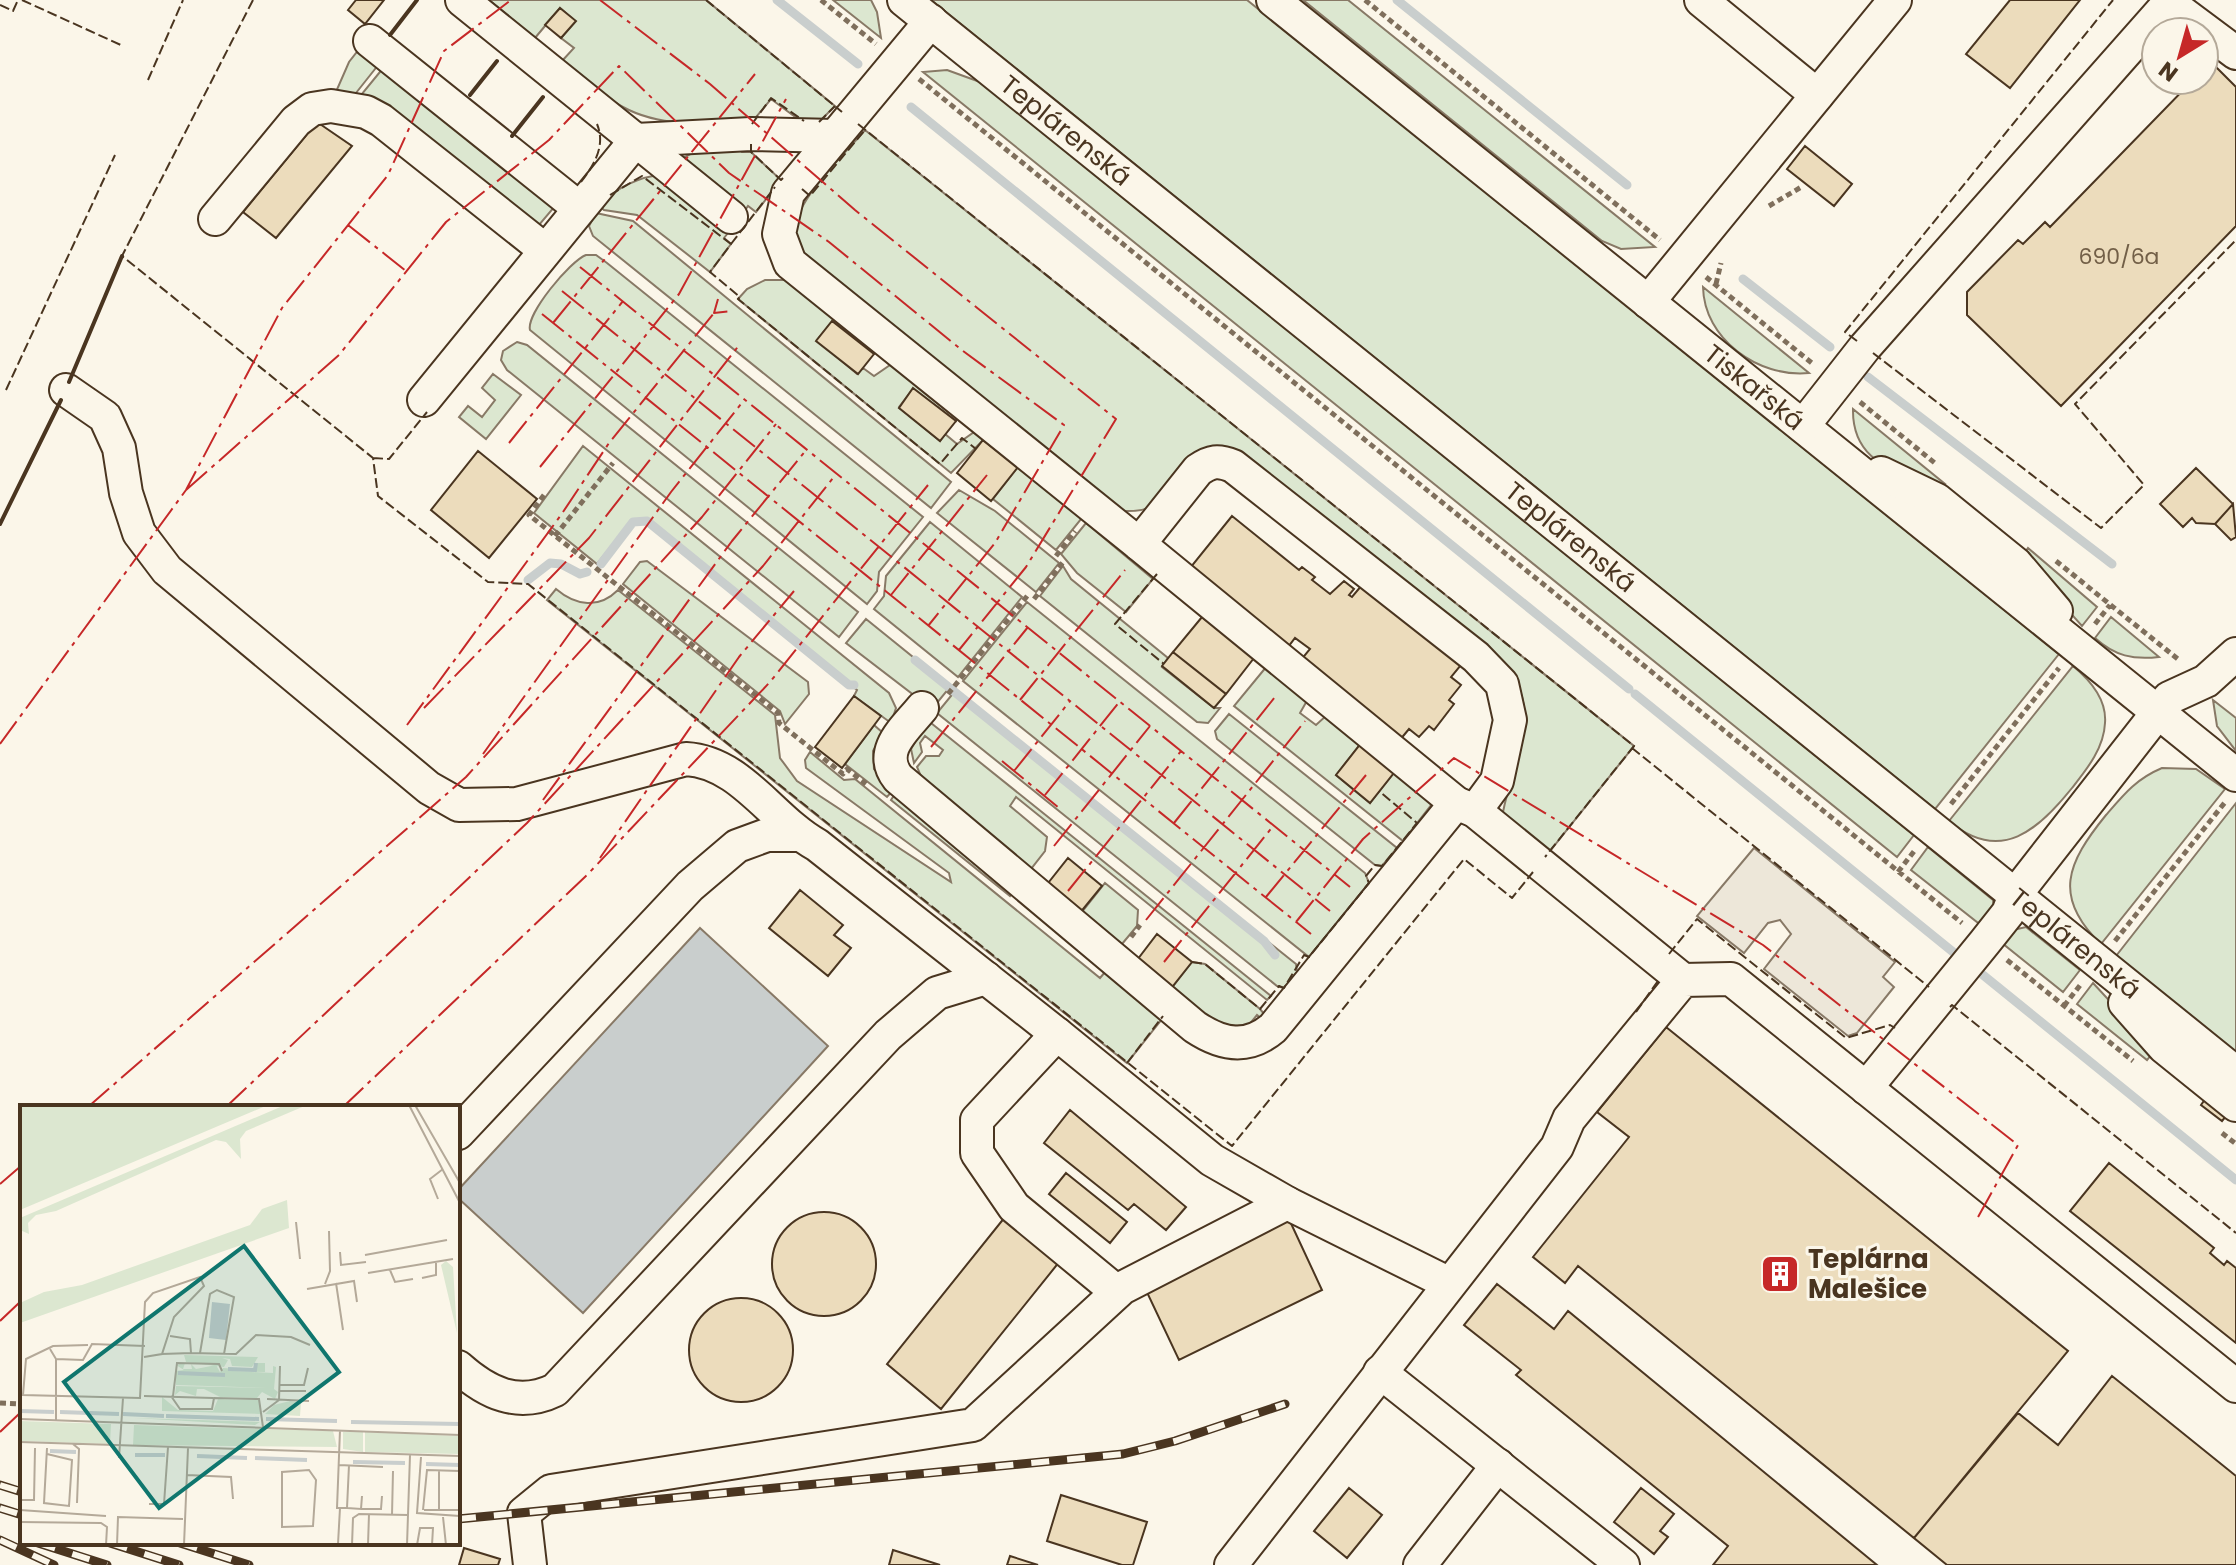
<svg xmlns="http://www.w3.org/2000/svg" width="2236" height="1565" viewBox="0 0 2236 1565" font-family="Poppins,sans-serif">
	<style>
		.green { fill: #dce7d0; stroke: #887966; stroke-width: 2 }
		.parking { fill: #ede7d9; stroke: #887966; stroke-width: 2 }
		.water { fill: #c9cecd; stroke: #887966; stroke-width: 2 }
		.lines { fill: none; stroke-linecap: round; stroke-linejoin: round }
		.stream { stroke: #c9cecd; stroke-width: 9 }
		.building { fill: #ecdcbc; stroke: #4a3520; stroke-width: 2 }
		.minor-casing { stroke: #4a3520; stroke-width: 36 }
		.path { stroke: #7f6f5c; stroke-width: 5; stroke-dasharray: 6 4; stroke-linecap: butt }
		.minor { stroke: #fbf6e9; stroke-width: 32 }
		.rail-casing { stroke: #4a3520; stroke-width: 9 }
		.rail { stroke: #fbf6e9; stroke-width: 6; stroke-dasharray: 18; stroke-linecap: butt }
		.fence { stroke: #4a3520; stroke-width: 2; stroke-dasharray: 10 4; stroke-linecap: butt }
		.wall { stroke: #4a3520; stroke-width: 4 }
		.power { stroke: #c62828; stroke-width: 2; stroke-dasharray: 28 6 4 6; stroke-linecap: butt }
		.labels { text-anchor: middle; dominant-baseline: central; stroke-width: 6; stroke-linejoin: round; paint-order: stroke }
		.number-label { font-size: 22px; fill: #725f47 }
		.street-label { font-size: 26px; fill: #4a3520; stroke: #fbf6e9 }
		.poi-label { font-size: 26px; font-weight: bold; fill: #4a3520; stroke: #fbf6e9; text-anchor: start }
		.inset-river { fill: none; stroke: #c9cecd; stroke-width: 4 }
		.inset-road { fill: none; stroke: #b4a999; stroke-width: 2 }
		.view { fill: #0f766e; fill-opacity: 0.15; stroke: #0f766e; stroke-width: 4 }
		.inset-edge { fill: none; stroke: #4a3520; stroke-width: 4 }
	</style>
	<rect width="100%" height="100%" fill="#fbf6e9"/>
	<path class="green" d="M489 0H706L835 106 819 122 798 119 771 99 752 122C709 124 661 128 623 107 601 95 582 77 562 61L574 48 561 38 575 21 560 8 535 38Z
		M833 0H871L877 12 881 38Z
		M931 0H1247L2059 654 1935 809Z
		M1303 0H1348L1655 247 1621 249 1602 241Z
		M360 48 379 64 352 98 335 94 349 62Z
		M384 67 556 205 539 225 528 224 361 95Z
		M947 70 980 82 1914 835 1897 857 923 72Z
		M865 130 1634 746 1546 856 1504 817 1503 812C1512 764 1543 714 1509 671L1238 452C1193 427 1179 486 1149 507 1142 512 1131 511 1123 511L806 264C802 254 794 239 795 228 798 197 845 154 865 130Z
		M735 146 742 152H751L781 180 756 212 748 206 741 216 680 160 696 151Z
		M665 174 732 228 724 238 731 244 710 272 637 215 604 210 598 205C619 187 637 177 665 174Z
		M596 213 633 221 951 482 931 508 593 236 589 226Z
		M586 255H596L607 263 923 517 879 572 877 591 867 604 530 330C526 314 570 261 586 255Z
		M765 280H789L876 352 874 354 833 321 817 340 857 374 863 368 874 376 893 363 958 417 956 421 913 389 899 407 940 441 945 434 957 444 977 430 1086 513 1056 550 993 499 1018 467 983 440 951 473 738 299 747 289Z
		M1703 287 1809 373C1758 378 1704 339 1703 287Z
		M517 342 527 345 858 612 839 637 507 370 501 360 503 351Z
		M493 374 521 395 486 439 459 417 468 406 482 417 495 400 482 388Z
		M1853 409 1945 484 1935 490C1895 470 1852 462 1853 409Z
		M583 446 889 693 896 708 891 723 854 696 857 690 646 519 633 520 597 564 534 513Z
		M959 490 995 511 1059 563 1036 592 937 513Z
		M930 522 1022 597 958 677 874 609 884 596 886 576Z
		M1086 523 1153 579 1126 612 1077 573 1061 554Z
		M2028 548 2097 607 2082 626 2021 558Z
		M647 561 808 682 809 694 785 724 780 711 623 584 640 562Z
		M1063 566 1071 579 1168 658 1162 667 1214 708H1220L1208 723 1197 722 1040 596Z
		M556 589C576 606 599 609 618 590L775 715 780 758 797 781 951 882 949 873 806 768 805 760 810 752 844 780 855 779 1100 978 1111 965 1162 1019 1127 1063 547 600Z
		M1027 602 1365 873 1369 883 1309 957 963 681Z
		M2111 617 2159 657C2133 660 2115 656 2095 638Z
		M866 619 950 687 932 709 846 643Z
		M1267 666 1308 699 1300 713 1316 725 1328 714 1362 742 1336 775 1370 803 1397 769 1435 800 1403 841 1234 706Z
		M2073 666C2090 680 2107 699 2105 723 2104 748 2087 769 2072 788 2039 829 2001 865 1949 821Z
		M955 691 1296 964 1297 972 1284 988 1277 986 937 713Z
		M2213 700 2236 718V751L2217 726Z
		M1229 714 1397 848 1382 866 1375 865 1217 739 1215 731Z
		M931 723 1271 996 1267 1000 1016 797 1010 806 1047 837 1045 851 1027 874 929 795 917 767 926 756H939L943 750 925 736 920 743 922 752 914 763 911 749 925 725Z
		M874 725 883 733 873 751 874 769 894 789 887 797 845 764Z
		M2162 768 2196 769 2225 789 2101 944C2052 897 2067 863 2106 815 2124 794 2136 779 2162 768Z
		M897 791 1016 888 1010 896 891 800Z
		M2236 803V1053L2116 956Z
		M1928 847 1993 900 1994 910 1982 926 1911 870Z
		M1105 883 1138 910 1137 926 1117 950 1078 917Z
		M2026 927 2080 970 2063 992 2002 943 2013 930Z
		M1192 962 1205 964 1260 1009 1265 1015 1262 1019 1257 1015 1248 1026 1215 1025 1167 994Z
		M2093 983 2155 1050 2147 1060 2077 1004Z"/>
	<path class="parking" d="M1754 848 1895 962 1883 977 1894 987 1857 1033 1848 1036 1764 969 1791 934 1780 920 1768 923 1744 953 1697 916Z"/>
	<path class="water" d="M700 928 828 1046 583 1313 458 1198V1190Z"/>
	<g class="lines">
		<path class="stream" d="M777 0 858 64
			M1397 0 1627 185
			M911 107 1629 689
			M1743 279 1830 347
			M1868 377 2112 564
			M601 564 633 522 647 521 849 685H854
			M528 580 550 563 561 564 580 574 587 572
			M915 660 1264 941 1275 955
			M1635 694 1958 956
			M1983 975 2236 1180"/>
	</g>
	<path class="building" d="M356 0H384L365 24 348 10Z
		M2010 0H2080L2010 88 1966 54Z
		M560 8 576 21 561 38 545 25Z
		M2211 62 2236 87V226L2061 406 1967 315V292L2018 240 2023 244 2045 222 2050 227 2193 80H2204V69Z
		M317 122 352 146 276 238 243 212Z
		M1805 146 1852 184 1834 206 1787 169Z
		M832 321 874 354 858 374 816 341Z
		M913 388 956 421 940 441 899 408Z
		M983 440 1018 467 991 501 957 473Z
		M478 451 537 499 489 558 431 510Z
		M2196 468 2233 504 2215 524 2196 523 2192 518 2183 527 2160 504Z
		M2233 504 2236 537 2231 540 2215 524Z
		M1232 516 1299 570 1302 567 1315 577 1312 580 1330 594 1344 581 1354 589 1349 595 1352 597 1362 585 1461 665 1451 677 1461 685 1449 700 1454 704 1434 730 1429 726 1419 737 1409 729 1399 741 1300 661 1310 649 1295 638 1288 647 1190 568Z
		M1202 617 1254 658 1226 694 1173 652Z
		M1173 652 1226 694 1214 708 1162 666Z
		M854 696 881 716 842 768 815 747Z
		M1362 742 1397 769 1370 803 1336 775Z
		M1068 858 1102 886 1075 919 1041 892Z
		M800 890 843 925 834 935 851 948 828 976 769 928Z
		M1157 934 1192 962 1165 996 1131 968Z
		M1666 1027 2068 1351 1914 1538 1578 1266 1565 1283 1533 1257 1629 1137 1597 1112Z
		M2206 1098 2227 1115 2222 1121 2201 1105Z
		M1070 1110 1186 1207 1166 1230 1134 1204 1128 1210 1044 1143Z
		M2109 1163 2214 1248 2210 1253 2224 1265 2227 1261 2236 1268V1343L2070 1211Z
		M1066 1173 1127 1222 1110 1243 1049 1194Z
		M772 1264a52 52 0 1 1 104 0a52 52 0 1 1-104 0Z
		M1005 1217 1060 1261 941 1409 887 1364Z
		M1288 1217 1322 1290 1179 1360 1144 1286Z
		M1497 1284 1554 1329 1568 1311 1877 1565H1713L1728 1546 1516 1375 1521 1370 1464 1325Z
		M689 1350a52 52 0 1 1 104 0a52 52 0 1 1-104 0Z
		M2112 1376 2236 1476V1565H1947L1914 1538 2018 1413 2058 1445Z
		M1349 1488 1382 1515 1347 1558 1314 1531Z
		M1641 1488 1674 1514 1660 1531 1668 1537 1654 1554 1614 1522Z
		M1061 1495 1147 1522 1133 1565H1122L1047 1541Z
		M464 1548 500 1559 498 1565H459Z
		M893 1550 940 1565H889Z
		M1010 1556 1038 1565H1007Z"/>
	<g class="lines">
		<g class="minor-casing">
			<g id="minor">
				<path d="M462 0 731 217"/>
				<path id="s1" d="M904 0 2236 1073"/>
				<path id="s2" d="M1273 0 2236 775"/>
				<path d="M1701 0 1817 95"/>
				<path d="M931 21 788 193 779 234 790 263 1139 544 1198 470C1211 461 1218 460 1233 466L1476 657 1502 684 1510 720 1497 781 1475 811"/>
				<path d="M370 41 579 208"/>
				<path d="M215 219 296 121 312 109 331 106 366 112 381 120 545 250"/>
				<path d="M1648 302 1895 0"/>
				<path d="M66 390 105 417 119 448 126 493 139 533 167 570 429 788 459 805 517 804 686 759C741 762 772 820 817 845L1057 1034"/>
				<path d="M424 400 636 140 751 134 835 136"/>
				<path d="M1803 426 1865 347 2169 3 2236 53"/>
				<path d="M1881 473 1937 500 2016 564 2056 611"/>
				<path d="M1139 544 1456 803 1475 811 1683 980"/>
				<path d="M922 708C905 729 877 751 898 778L1195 1027C1222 1045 1247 1050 1273 1028L1456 803"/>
				<path d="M2125 1003 2164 1047 2236 1105"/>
				<path d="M1866 1088 1985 942 2008 913 2015 895 2169 698 2206 681 2236 654"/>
				<path d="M458 1133 690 886 737 846 767 835H799"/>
				<path d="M1117 1292 1014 1207 977 1153V1120L1057 1034 1212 1160 1287 1203"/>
				<path d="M458 1367C487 1393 518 1408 555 1390L888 1035 937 993 986 978"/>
				<path d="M1380 1372 1623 1565"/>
				<path d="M530 1565 524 1513 551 1491 973 1425 1122 1288 1287 1203 1448 1283"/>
				<path d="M1231 1565 1557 1147 1569 1119 1683 980 1731 979 2236 1386"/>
				<path d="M1420 1565 1498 1465"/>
			</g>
		</g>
		<path class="path" d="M821 0 876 44
			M1365 0 1660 240
			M919 79 1962 923
			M1769 206 1803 186
			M1706 277 1813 364
			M1716 284 1721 263
			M1860 402 1936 464
			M544 495 529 515 778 713 779 723 843 774 847 769 866 784
			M555 536 613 463
			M1056 556 1075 531
			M2056 561 2179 660
			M1034 599 1064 561
			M2095 624 2110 605
			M948 694 1028 595
			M1951 804 2059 668
			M1898 872 1915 850
			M1131 937 1140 925
			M2115 941 2226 801
			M2007 960 2133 1061
			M2064 1006 2081 984
			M2222 1133 2236 1144
			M0 1403 22 1404"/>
		<use href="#minor" class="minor"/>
		<g class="rail-casing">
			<path id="rail" d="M0 1485 22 1492
				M0 1508 22 1515
				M458 1519 1123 1454 1175 1441 1285 1404
				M0 1540 54 1565
				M38 1543 107 1565
				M110 1543 179 1565
				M180 1543 249 1565"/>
		</g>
		<use href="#rail" class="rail"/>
		<path class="fence" d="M22 0 123 46
			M253 0 122 256 373 458 378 496 488 582 528 584 1232 1146 1464 859 1512 898 1533 872
			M706 0 842 112
			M0 5 13 11 18 0
			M148 80 183 0
			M819 122 835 106
			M752 124 771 98 804 121
			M858 124 1634 746 1545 857
			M751 144V152L781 180 783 178
			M581 182C594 165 606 146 597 124
			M802 189 810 196 865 130
			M610 195 642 176 731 244 710 272 740 297 738 299 940 464 962 438 976 449
			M731 244 775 187
			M1857 341 1845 332 2113 0
			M1873 353 2101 528 2144 485 2075 404 2236 240
			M6 390 115 155
			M373 458 389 459 427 412
			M1157 574 1115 624 1164 664
			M1632 748 1929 987
			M1669 954 1697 919 1846 1038 1890 1025 1895 1028
			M1192 962 1205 964 1260 1009 1279 986 1284 988 1304 955 1309 957 1369 883 1366 876 1375 865 1382 866 1417 823 1379 791
			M1950 1007 1952 1005 2236 1233
			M1636 1012 1660 978
			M1127 1063 1163 1016"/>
		<path class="wall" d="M390 35 417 0
			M470 95 497 61
			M512 136 543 97
			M69 382 122 256
			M0 524 61 400"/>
		<path class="power" d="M600 0 710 84 855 210 1116 419 1026 567 959 650
			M348 225 406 271
			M580 267 1350 887
			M562 291 1330 911
			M718 299 714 313 733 311
			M542 314 1311 934
			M553 323 755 74
			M509 443 623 301
			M540 467 679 294 786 99
			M186 490 339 355 446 222 549 140 619 66 729 173 829 242 963 351 1064 425 995 543 928 626
			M891 595 987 475
			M1020 700 1125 570
			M424 708 589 538 740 344
			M407 725 561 515 609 443 714 313
			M0 744 186 490 282 308 388 175 444 51 511 0
			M931 747 1028 627
			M483 754 671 492 745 399
			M1002 761 1059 808
			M1014 771 1070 701
			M1045 795 1120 701
			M543 800 732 541 807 449
			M1174 823 1275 697
			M1054 846 1150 726
			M600 858 739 657 794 591
			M1068 891 1181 751
			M1266 897 1366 775
			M1146 920 1305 721
			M1296 922 1363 839 1454 758 1763 945 2018 1145 1978 1217
			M1164 962 1274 825
			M88 1107 466 777 702 517 776 424
			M226 1107 527 823 763 566 837 473
			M343 1107 588 874 770 682 928 485
			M0 1184 22 1165
			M0 1321 22 1300
			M0 1432 22 1411"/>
	</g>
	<defs>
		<g id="building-square" transform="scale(2)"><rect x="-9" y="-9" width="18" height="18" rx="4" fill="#c62828" stroke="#fbf6e9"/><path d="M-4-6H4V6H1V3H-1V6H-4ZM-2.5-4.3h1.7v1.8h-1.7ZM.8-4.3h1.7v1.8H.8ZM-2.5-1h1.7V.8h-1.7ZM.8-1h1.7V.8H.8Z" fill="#fff"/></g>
	</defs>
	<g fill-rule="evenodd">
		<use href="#building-square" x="1780" y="1274"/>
	</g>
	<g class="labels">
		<g class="number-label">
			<text x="2119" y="256">690/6a</text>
		</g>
		<g class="street-label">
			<text stroke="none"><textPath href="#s1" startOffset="208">Teplárenská</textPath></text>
			<text stroke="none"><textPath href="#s2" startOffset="618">Tiskařská</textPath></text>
			<text stroke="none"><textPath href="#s1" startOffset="856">Teplárenská</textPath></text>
			<text stroke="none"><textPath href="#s1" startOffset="1504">Teplárenská</textPath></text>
		</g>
		<g class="poi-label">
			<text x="1808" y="1259">Teplárna<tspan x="1808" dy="30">Malešice</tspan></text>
		</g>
	</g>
	<g transform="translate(20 1105)">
		<rect width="440" height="440" fill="#fbf6e9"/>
		<path d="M0 0H248L0 105ZM265 0H287L226 26 220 34 221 54 206 37 196 35 36 106 16 110 8 118 9 129 0 125V113ZM267 95 269 123 0 218V198L24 187 62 180 230 120 242 104ZM426 156 433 162 437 228 421 160ZM164 250 238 252 232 262 212 261 210 254 202 253 208 255 204 262 166 257ZM165 258 163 264H172L171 259 176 264 196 260 200 267 203 263 235 265 236 258H245V267L211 266 253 268V261L256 262 254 284 258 287 255 294 242 287 237 293 200 292 184 284H177L176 291 160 286 155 290 156 281 248 283 156 280 155 266 164 265 156 260ZM142 292 158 305 193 306 198 294 239 295 241 309 142 306ZM270 296 281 298 280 311 245 309 254 300ZM114 313 240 317 235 320ZM0 316 91 319 90 339 0 336ZM114 320 313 326 317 342 113 340ZM323 327H343V347L323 344ZM345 327 440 331V349L345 347Z" fill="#dce7d0"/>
		<path d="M192 197 210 199 206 235 189 233Z" fill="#c9cecd"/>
		<path class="inset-river" d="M208 264 235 265 236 258M158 268 205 270M0 306 34 307M40 307 99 309M103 309 144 311M146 311 239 314M246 314 317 316M331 317 440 319M30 346 56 347M115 350H145M177 351 227 353M235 353 287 355M333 357 385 358M406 359 440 360"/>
		<path class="inset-road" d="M389 0 440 98M395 0 440 78M440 86V112M418 94 410 74 423 64M276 117 280 154M320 147 321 160 346 157M345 150 427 135M370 165 375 177 393 174M348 168 433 154M402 173 416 170V157M316 178 323 225M305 179 310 166 309 126M287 184 334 176 337 197M68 240 33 241 6 254 3 290 120 293 125 197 133 188 180 172 184 181 154 212 142 249 124 252M30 244 36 254V315M171 248 216 249 236 230 271 232 290 240M180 248 190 189 197 185 214 192 204 249M142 249 171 248 170 234 150 231M36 254 63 255 72 239 125 241M260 280H284L288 263M259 286H286M124 291 193 293M151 291 160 304H192L194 293 239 294 243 322M153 291 157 258 199 259 202 266M247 294 289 296M243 307 259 295 260 261M0 314 440 330M320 325 317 403H327L329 360M0 337 440 351M53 339 59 344 57 398M27 349 52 355 49 401 24 398 27 343M401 352 397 408 440 411M99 353 103 293M319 360 363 362M289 365 296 375 293 421 262 422V367ZM167 370 211 372 213 394M0 395H14L15 343M129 399H144L148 342M327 403 341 404 342 391M341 404H361L362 391M419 404V366M0 405 86 411M403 405 407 365 440 366M404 405H440M372 410 373 366M423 412 426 440M0 417 81 418 87 422 86 440M318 439 320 403M97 440 98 412 163 414M164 440 168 343M332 440 333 413 339 409 388 410M348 440 349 409M387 440 390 350M397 440 400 423H413L412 440"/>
		<path class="view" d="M224 141 319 267 139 403 44 277Z"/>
		<rect width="440" height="440" class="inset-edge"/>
	</g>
	<g transform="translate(2180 56) rotate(217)"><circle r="38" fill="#fbf6e9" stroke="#b4a999" stroke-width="2"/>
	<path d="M0-6L14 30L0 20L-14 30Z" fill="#c62828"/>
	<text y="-12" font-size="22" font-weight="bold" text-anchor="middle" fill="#4a3520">N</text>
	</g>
</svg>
